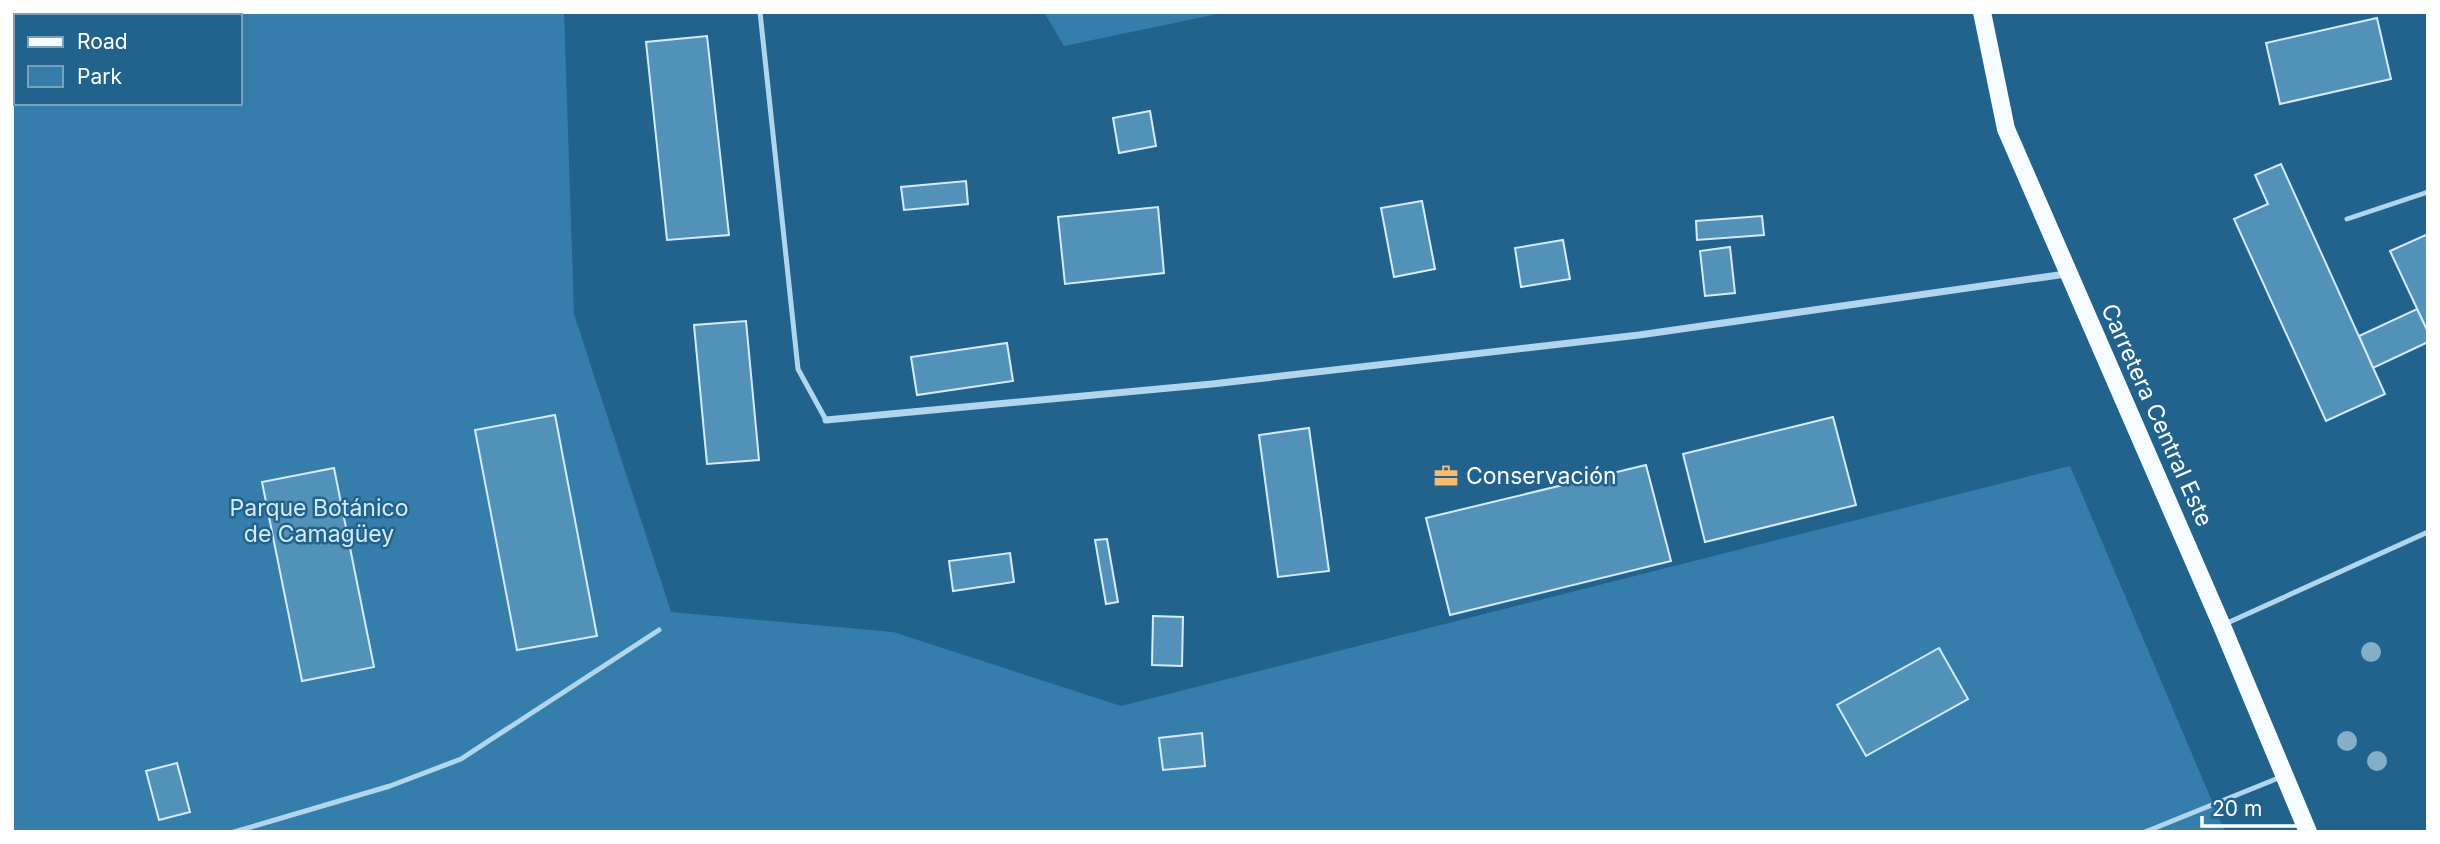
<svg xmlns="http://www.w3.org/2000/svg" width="2440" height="844" viewBox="0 0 2440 844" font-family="Inter,sans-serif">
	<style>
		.green { fill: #357eab; fill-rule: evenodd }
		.building { fill: #5291b8; stroke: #d6ebf9; stroke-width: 2 }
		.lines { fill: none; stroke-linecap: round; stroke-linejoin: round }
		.service { stroke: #b0d5ec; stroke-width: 5 }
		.minor { stroke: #b0d5ec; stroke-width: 7 }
		.primary { stroke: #f6fbff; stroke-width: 18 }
		.tree { fill: #85aec9 }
		.labels { text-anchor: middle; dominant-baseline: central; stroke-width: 5; stroke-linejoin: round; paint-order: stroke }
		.street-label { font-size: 23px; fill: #fff; stroke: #22638e }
		.poi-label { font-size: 23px; fill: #fff; stroke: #22638e; text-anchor: start }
		.park-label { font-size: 23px; fill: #d6ebf9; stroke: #22638e }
	</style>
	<rect width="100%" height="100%" fill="#22638e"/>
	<path class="green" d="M12 12H564L574 314 671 612 893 632 1121 706 2070 466 2225 832H12ZM16 16H240V103H16Z
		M1044 12H1227L1064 46Z"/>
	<path class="building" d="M2377 18 2391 79 2280 104 2266 43Z
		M707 36 729 235 667 240 646 42Z
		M1150 111 1156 146 1119 153 1113 118Z
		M2281 164 2385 394 2326 421 2234 219 2268 204 2255 175Z
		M966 181 968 204 904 210 901 187Z
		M1422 201 1435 269 1394 277 1381 208Z
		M1158 207 1164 273 1065 284 1058 217Z
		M1762 216 1764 235 1697 240 1696 221Z
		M2428 234V332L2390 251Z
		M1563 240 1570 279 1521 287 1515 248Z
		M1730 247 1735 293 1705 296 1700 251Z
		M2417 309 2428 332V342L2373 368 2359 336Z
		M746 321 759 460 707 464 694 325Z
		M1007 343 1013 381 917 395 911 357Z
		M555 415 597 636 517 650 475 430Z
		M1833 417 1856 505 1705 542 1683 454Z
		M1309 428 1329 571 1278 577 1259 435Z
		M1646 465 1671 561 1450 615 1426 518Z
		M334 468 374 667 302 681 262 482Z
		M1107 539 1118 602 1106 604 1095 540Z
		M1010 553 1014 582 953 591 949 561Z
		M1153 616 1183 617 1182 666 1152 665Z
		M1939 648 1968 699 1866 756 1837 705Z
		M1202 733 1205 766 1163 770 1159 738Z
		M177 763 190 812 159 820 146 771Z"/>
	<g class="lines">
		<path class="service" d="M760 12 798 369 826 420
			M2347 219 2428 192
			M2225 624 2428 532
			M234 832 390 786 461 759 659 630
			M2145 832 2281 777"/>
		<path class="minor" d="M826 420 1212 384 1639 335 2066 274"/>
		<path class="primary" d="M1982 12 2006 129 2222 626 2308 832"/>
	</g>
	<g class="tree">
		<circle cx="2371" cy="652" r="10"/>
		<circle cx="2347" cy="741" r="10"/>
		<circle cx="2377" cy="761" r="10"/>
	</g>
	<defs>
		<g id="office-bare" transform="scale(1.89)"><path d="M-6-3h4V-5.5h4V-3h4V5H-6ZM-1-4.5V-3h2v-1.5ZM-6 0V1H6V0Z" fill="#f8bb72" stroke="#22638e" stroke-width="2.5" paint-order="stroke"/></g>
	</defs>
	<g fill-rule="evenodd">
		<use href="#office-bare" x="1446" y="476"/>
	</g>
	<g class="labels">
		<g class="street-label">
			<text transform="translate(2157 415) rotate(66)">Carretera Central Este</text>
		</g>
		<g class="poi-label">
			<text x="1466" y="476">Conservación</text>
		</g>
		<g class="park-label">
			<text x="319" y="508">Parque Botánico<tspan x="319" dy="26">de Camagüey</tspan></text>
		</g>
	</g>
	<rect width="2440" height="844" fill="none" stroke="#ffffff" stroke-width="28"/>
	<rect x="14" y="14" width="228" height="91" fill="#22638e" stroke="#7aa1bb" stroke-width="2"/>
	<rect x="28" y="37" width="35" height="10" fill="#f6fbff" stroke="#7aa1bb" stroke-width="2"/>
	<text x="77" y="49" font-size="21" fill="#ffffff">Road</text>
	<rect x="28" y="66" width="35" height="21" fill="#357eab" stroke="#7aa1bb" stroke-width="2"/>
	<text x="77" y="84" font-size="21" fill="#ffffff">Park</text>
	<path d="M2202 816v10h105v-10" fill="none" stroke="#ffffff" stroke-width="3.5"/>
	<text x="2212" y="816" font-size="21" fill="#ffffff" stroke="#22638e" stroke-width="5" paint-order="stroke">20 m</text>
</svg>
